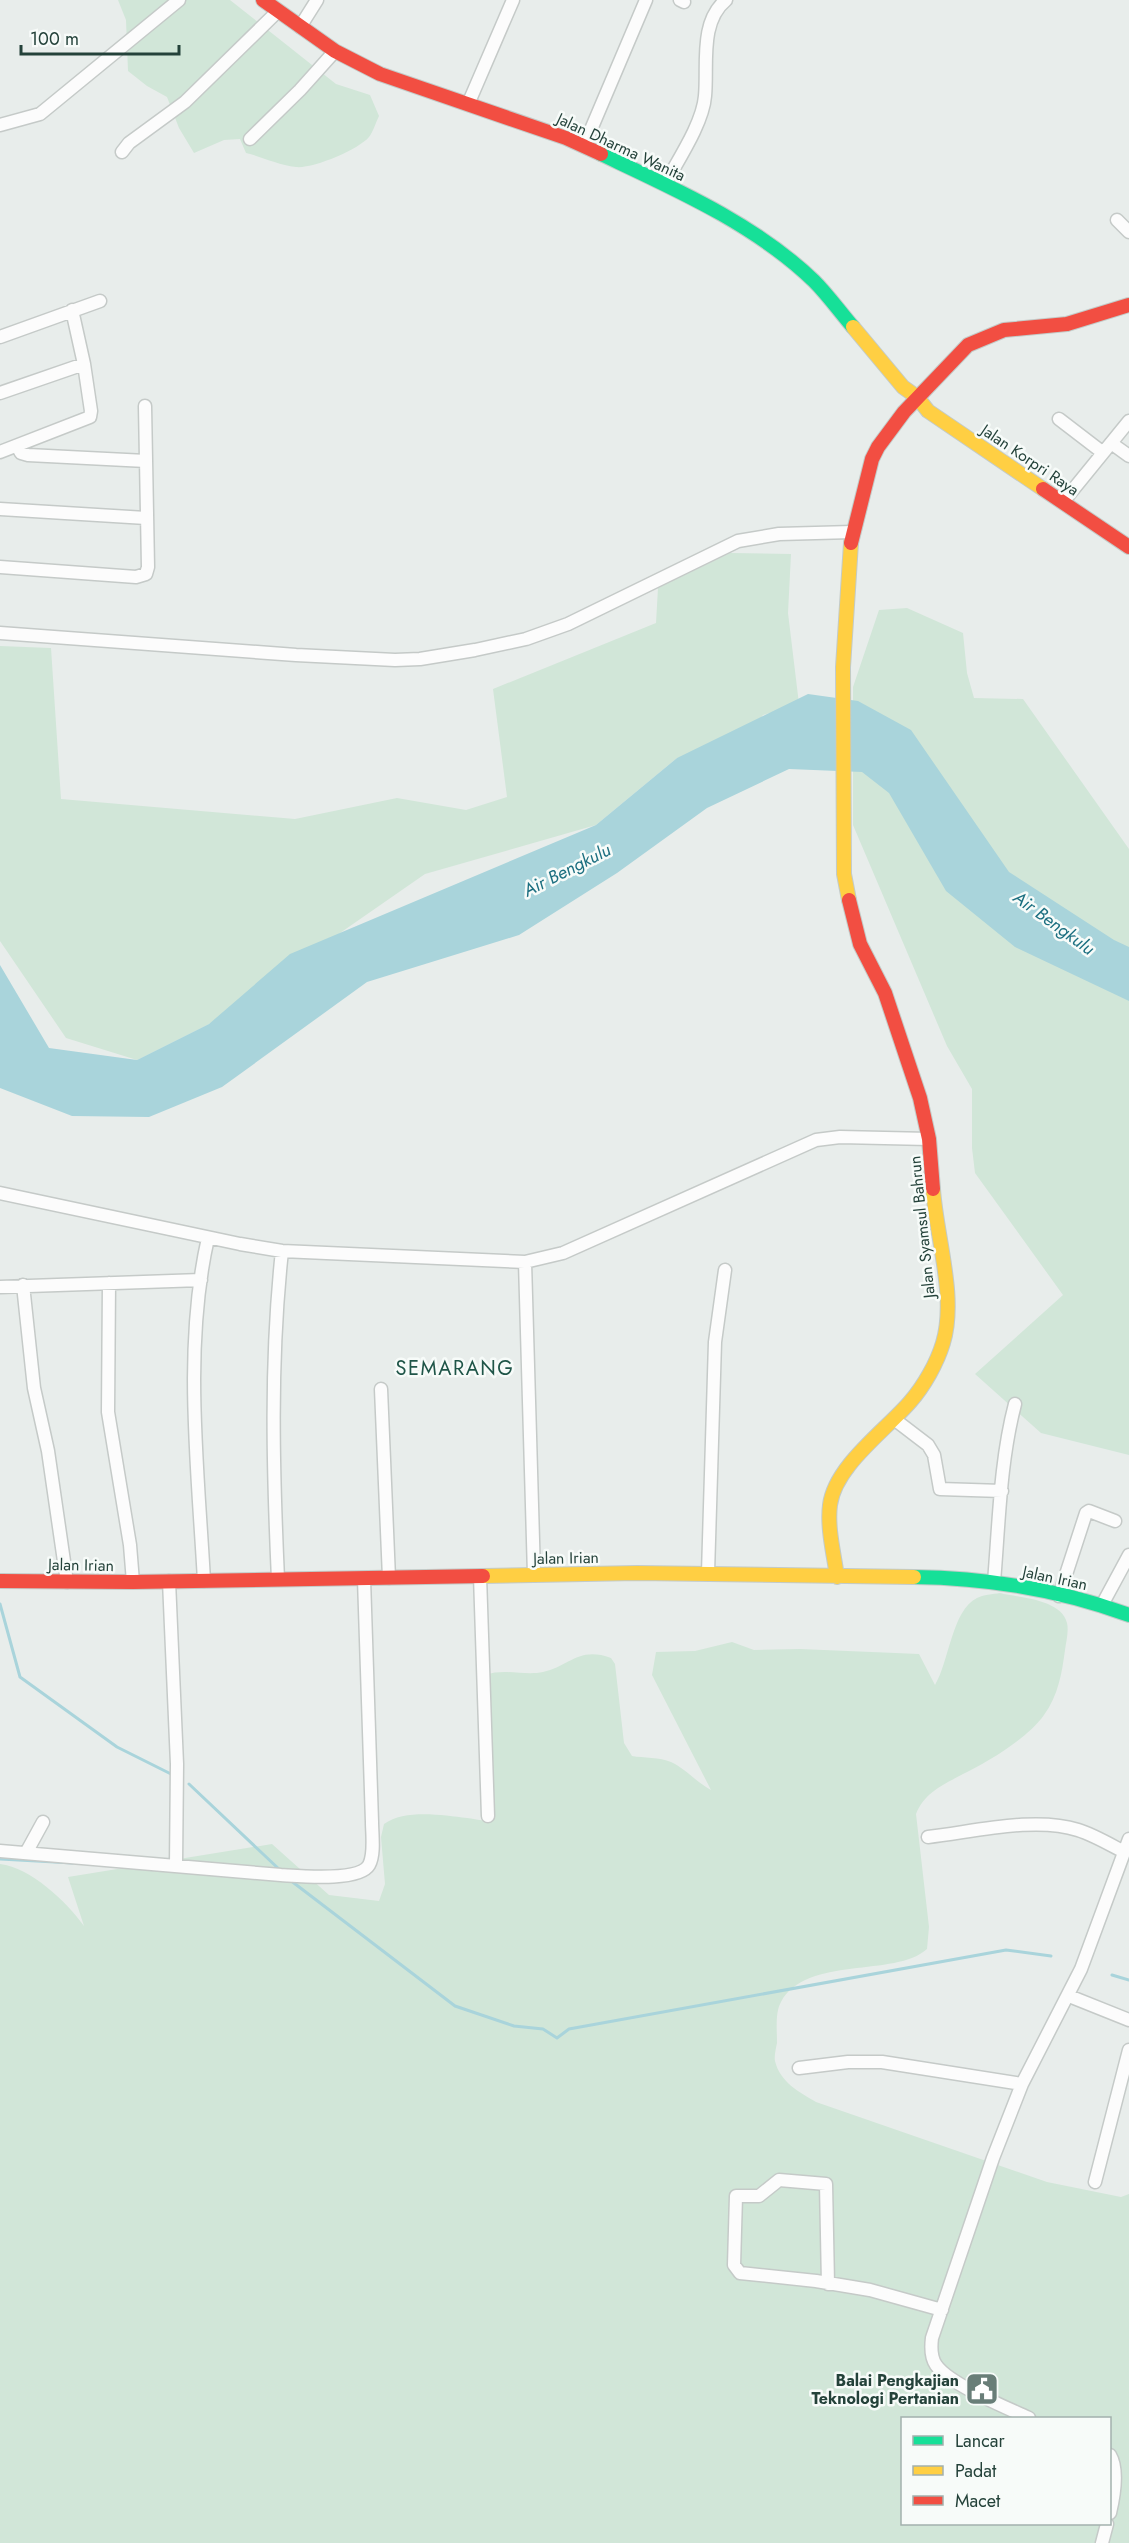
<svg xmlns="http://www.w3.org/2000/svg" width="1129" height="2543" viewBox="0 0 1129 2543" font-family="Jost,sans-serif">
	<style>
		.green { fill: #d1e6d8; fill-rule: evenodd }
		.water { fill: #a9d4db }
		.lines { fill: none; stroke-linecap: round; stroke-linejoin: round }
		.stream { stroke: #a9d4db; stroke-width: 3 }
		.street-casing { stroke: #c5cac8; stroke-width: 15 }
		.fast-casing { stroke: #c3cbc8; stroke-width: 16 }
		.slow-casing { stroke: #c3cbc8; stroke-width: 16 }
		.jam-casing { stroke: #c3cbc8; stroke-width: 16 }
		.street { stroke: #fcfcfc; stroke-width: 12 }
		.fast { stroke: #16e098; stroke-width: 14 }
		.slow { stroke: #ffcf43; stroke-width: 14 }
		.jam { stroke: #f24e42; stroke-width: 14 }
		.labels { text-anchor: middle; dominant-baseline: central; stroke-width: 5; stroke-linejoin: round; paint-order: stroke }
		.street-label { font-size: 16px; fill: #24423a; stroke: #f7fbf9 }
		.poi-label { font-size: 16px; font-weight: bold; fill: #24423a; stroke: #f7fbf9; text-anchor: end }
		.water-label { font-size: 18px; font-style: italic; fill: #1c6f80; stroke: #f7fbf9 }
		.quarter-label { font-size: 20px; letter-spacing: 1.5px; fill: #1f5548; stroke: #f7fbf9 }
	</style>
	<rect width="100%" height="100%" fill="#e8edeb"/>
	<path class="green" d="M118 0H230L336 84 370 95 379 116C376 122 373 132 369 137 358 150 312 169 296 167 278 165 263 157 246 153L240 139 224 140 194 153 179 128 167 97 147 86 128 71 126 20Z
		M730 553 791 554 788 613 799 704 763 715 735 750 677 758 596 825 425 874 209 1024 137 1060 66 1038 0 941V646L51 648 61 799 295 819 397 798 466 810 507 797 493 689 656 623 658 588Z
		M907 608 963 633 967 673 974 698 1023 699 1129 849V1455L1041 1433 975 1374 1063 1295 975 1173 972 1148V1089L947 1046 853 825V687L879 610Z
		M1000 1593C1020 1598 1061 1599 1067 1623 1069 1631 1066 1642 1065 1650 1062 1673 1058 1696 1044 1715 1028 1738 988 1762 963 1774 943 1785 925 1792 916 1814L929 1927 927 1949C895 1978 806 1955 781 2002 775 2012 777 2031 777 2043 776 2048 774 2056 775 2061 780 2082 799 2092 816 2102L1047 2182 1121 2197 1129 2194V2543H0V1864C31 1868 66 1901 84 1926L68 1877 272 1844 329 1895 379 1901 385 1884 381 1837 384 1824C405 1809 442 1815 467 1818 476 1819 485 1823 494 1817L486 1675C503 1668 525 1676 543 1672 569 1667 578 1646 611 1658L615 1664 624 1743 632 1756C643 1758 660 1757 671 1762 686 1769 696 1782 711 1790L652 1675 656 1652 695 1651 732 1642 754 1650 800 1649 919 1654 935 1685C949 1662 952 1610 977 1598 983 1595 993 1594 1000 1593ZM902 2418H1110V2524H902Z"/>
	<path class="water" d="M808 694 858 701 911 730 1009 872 1114 940 1129 947V1001L1015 947 946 891 889 793 862 772 789 769 707 808 617 873 519 935 367 982 222 1087 149 1117 72 1116 0 1088V965L49 1048 137 1060 209 1024 290 954 596 825 677 758Z"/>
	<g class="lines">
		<path class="stream" d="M0 1604 20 1677 117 1747 173 1775
			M189 1784 281 1871
			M0 1859 73 1863
			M290 1880 455 2006 514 2026 543 2029 557 2038 569 2029 1006 1950 1051 1956
			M1112 1975 1129 1980"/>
		<g class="street-casing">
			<path id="street" d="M680 0 684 2
				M300 27 317 0
				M469 102 513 0
				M0 125 40 114 179 0
				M250 139 300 90 335 51
				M584 146 646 0
				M122 152 129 143 185 102 277 12
				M665 184C678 160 703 123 705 96 708 66 699 22 726 0
				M1117 220 1129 232
				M0 337 100 301
				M0 393 84 364
				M1059 419 1102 452
				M1111 443 1129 456
				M17 446 21 453 28 455 146 461
				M0 452 90 417 91 411 84 364 72 310
				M1063 502 1129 421
				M0 509 146 518
				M0 567 136 577 146 574 148 567 145 406
				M0 633 296 655 395 660 420 659 475 650 526 639 568 624 738 541 779 534 852 532
				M0 1193 240 1244 282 1251 525 1262 563 1253 816 1140 840 1137 929 1139
				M525 1262 534 1575
				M109 1283 108 1412 130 1545 133 1582
				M23 1285 34 1388 48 1451 67 1582
				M0 1287 201 1280
				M381 1389 389 1578
				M894 1419 928 1445 934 1455 940 1489 1002 1491
				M708 1573 715 1342 725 1270
				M480 1576 488 1816
				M278 1579C273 1469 270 1361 282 1251
				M169 1581 177 1764 176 1865
				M204 1581C198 1469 183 1348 208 1238
				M994 1582C999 1523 1000 1461 1015 1404
				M1059 1596 1086 1513 1089 1511 1115 1521
				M1102 1605 1129 1555
				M928 1837C973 1832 1035 1816 1078 1830 1094 1835 1109 1844 1124 1852
				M0 1851 281 1875C299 1876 359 1882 369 1865 375 1854 372 1834 372 1822L364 1579
				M26 1853 43 1822
				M1069 1996 1129 2020
				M799 2068 848 2062H882L1022 2084
				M1095 2182 1129 2050
				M828 2284 826 2184 779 2180 759 2196H736L734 2265 740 2273 816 2281 870 2290 942 2310
				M1029 2418C1007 2408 949 2384 936 2365 931 2358 931 2346 932 2338L993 2158 1022 2084 1081 1969 1129 1839
				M1110 2455C1119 2470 1114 2496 1110 2513
				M1102 2543 1107 2524"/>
		</g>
		<g class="fast-casing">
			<path id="fast" d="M601 154C675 189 755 224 814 281 828 295 840 312 853 327
				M914 1577C986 1578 1061 1590 1129 1615"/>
		</g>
		<g class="slow-casing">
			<path id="slow" d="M853 327 903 387 917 397 928 411 1043 489
				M849 900 844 874 843 667 851 543
				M483 1576 637 1573 914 1577
				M837 1577C834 1554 827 1528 830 1505 835 1466 885 1431 910 1402 924 1386 937 1363 943 1343 957 1297 936 1236 933 1189"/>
		</g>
		<g class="jam-casing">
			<path id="jam" d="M263 0 335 51 380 74 566 138 601 154
				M1043 489 1129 547
				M851 543 872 459 878 447 904 412 968 345 1004 330 1067 324 1129 305
				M849 900 860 944 885 993 920 1098 929 1139 933 1189
				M0 1581 133 1582 483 1576"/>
		</g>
		<use href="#street" class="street"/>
		<use href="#fast" class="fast"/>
		<use href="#slow" class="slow"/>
		<use href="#jam" class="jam"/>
	</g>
	<defs>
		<g id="civic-square" transform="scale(1.725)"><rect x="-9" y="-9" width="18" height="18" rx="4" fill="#697e78" stroke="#f7fbf9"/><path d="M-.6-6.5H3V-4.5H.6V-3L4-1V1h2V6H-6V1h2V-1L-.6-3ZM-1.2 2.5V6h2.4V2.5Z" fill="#fff"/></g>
	</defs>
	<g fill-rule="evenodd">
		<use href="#civic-square" x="982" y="2389"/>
	</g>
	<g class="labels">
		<g class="street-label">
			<text transform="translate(621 147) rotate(25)">Jalan Dharma Wanita</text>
			<text transform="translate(1030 460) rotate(34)">Jalan Korpri Raya</text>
			<text transform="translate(922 1227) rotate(-96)">Jalan Syamsul Bahrun</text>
			<text transform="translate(566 1558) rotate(-1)">Jalan Irian</text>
			<text transform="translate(81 1565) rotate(1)">Jalan Irian</text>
			<text transform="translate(1055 1578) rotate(12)">Jalan Irian</text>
		</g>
		<g class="poi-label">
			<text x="959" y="2380">Balai Pengkajian<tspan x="959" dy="18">Teknologi Pertanian</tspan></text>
		</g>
		<g class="water-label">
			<text transform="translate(567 870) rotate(-27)">Air Bengkulu</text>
			<text transform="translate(1054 923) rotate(36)">Air Bengkulu</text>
		</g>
		<g class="quarter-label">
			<text x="455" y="1368">SEMARANG</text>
		</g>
	</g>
	<rect x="901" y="2417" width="210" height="108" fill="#f7fbf9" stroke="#a3b1ad" stroke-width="1.5"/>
	<rect x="913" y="2436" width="30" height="9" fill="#16e098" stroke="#a3b1ad" stroke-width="1.5"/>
	<text x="955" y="2447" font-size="18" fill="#24423a">Lancar</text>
	<rect x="913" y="2466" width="30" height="9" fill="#ffcf43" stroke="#a3b1ad" stroke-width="1.5"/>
	<text x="955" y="2477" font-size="18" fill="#24423a">Padat</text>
	<rect x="913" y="2496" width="30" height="9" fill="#f24e42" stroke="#a3b1ad" stroke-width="1.5"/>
	<text x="955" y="2507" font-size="18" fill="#24423a">Macet</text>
	<path d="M21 45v9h158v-9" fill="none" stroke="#24423a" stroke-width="3"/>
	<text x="30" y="45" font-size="18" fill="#24423a" stroke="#f7fbf9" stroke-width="4.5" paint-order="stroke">100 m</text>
</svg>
